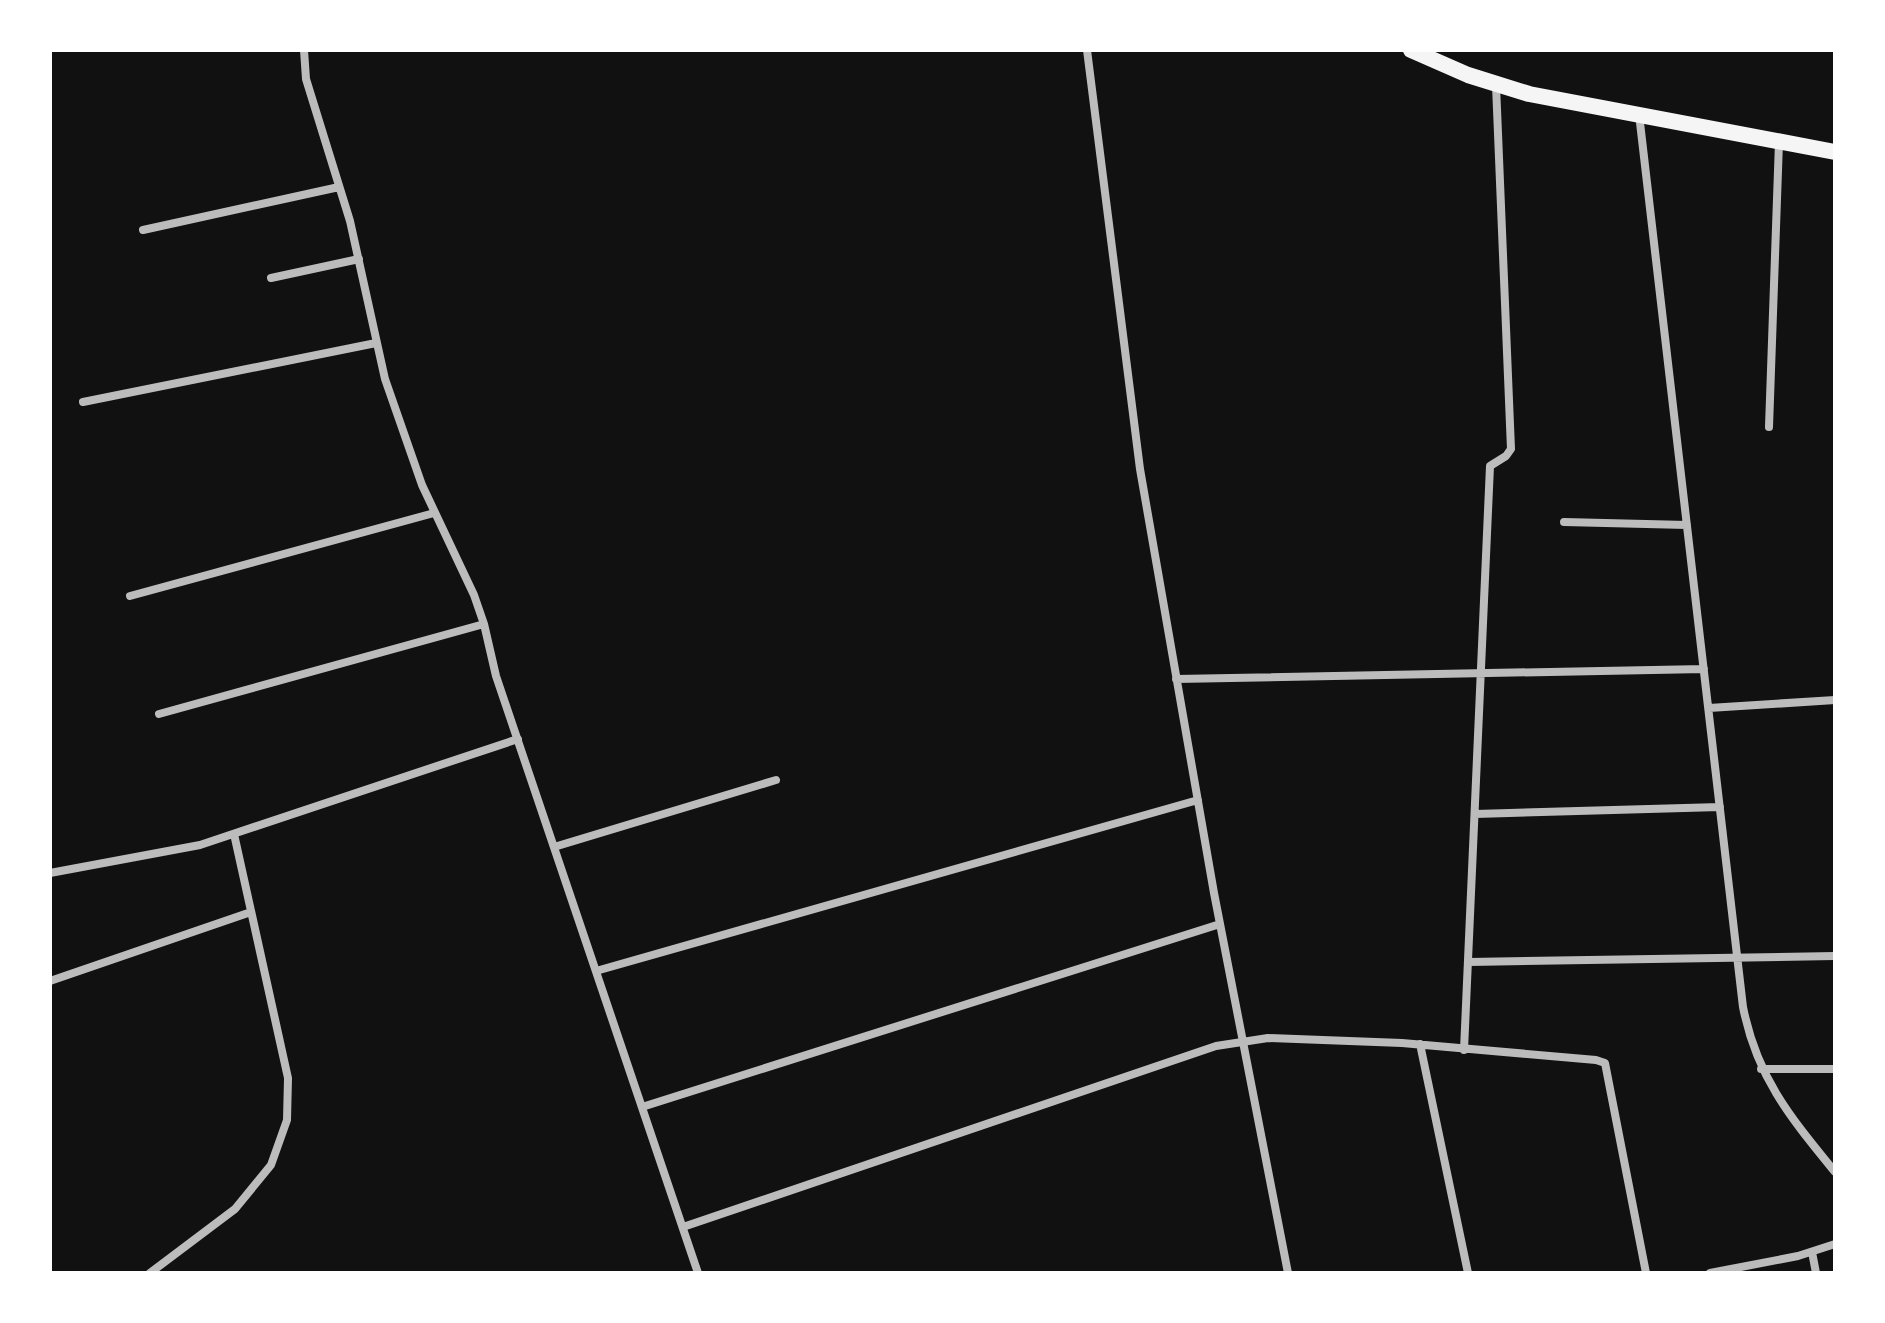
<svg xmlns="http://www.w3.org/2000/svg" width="1885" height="1323" viewBox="0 0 1885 1323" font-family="Barlow,sans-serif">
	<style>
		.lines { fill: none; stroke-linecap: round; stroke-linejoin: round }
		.minor { stroke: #bcbcbc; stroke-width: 8 }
		.secondary { stroke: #f5f5f5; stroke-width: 16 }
	</style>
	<rect width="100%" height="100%" fill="#111"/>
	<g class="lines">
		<path class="minor" d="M304 50 306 79 350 221 385 379 422 485 474 595 484 624 496 676 698 1273
			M1087 50 1140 469 1214 893 1288 1273
			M1639 114 1743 1007C1757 1078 1791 1118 1835 1172
			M143 230 339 187
			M271 278 359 259
			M83 402 376 343
			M1769 427 1779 142
			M1564 522 1687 525
			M130 596 434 513
			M1176 679 1704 669
			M1709 708 1835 700
			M159 714 484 624
			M1475 814 1720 807
			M554 847 776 780
			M50 873 200 845 518 739
			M1469 962 1835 956
			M596 971 1198 800
			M50 981 251 912
			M1420 1044 1468 1273
			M1464 1050 1490 466 1506 456 1511 449 1496 85
			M1761 1069H1835
			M642 1107 1220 924
			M683 1227 1216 1046 1268 1038 1402 1043 1596 1060 1605 1063 1646 1273
			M1812 1252 1816 1273
			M150 1273 235 1209 271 1165 287 1120 288 1078 234 834
			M1710 1273 1798 1256 1835 1244"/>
		<path class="secondary" d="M1411 50 1468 75 1529 94 1835 152"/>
	</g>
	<rect width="1885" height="1323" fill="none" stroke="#ffffff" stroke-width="104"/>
</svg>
